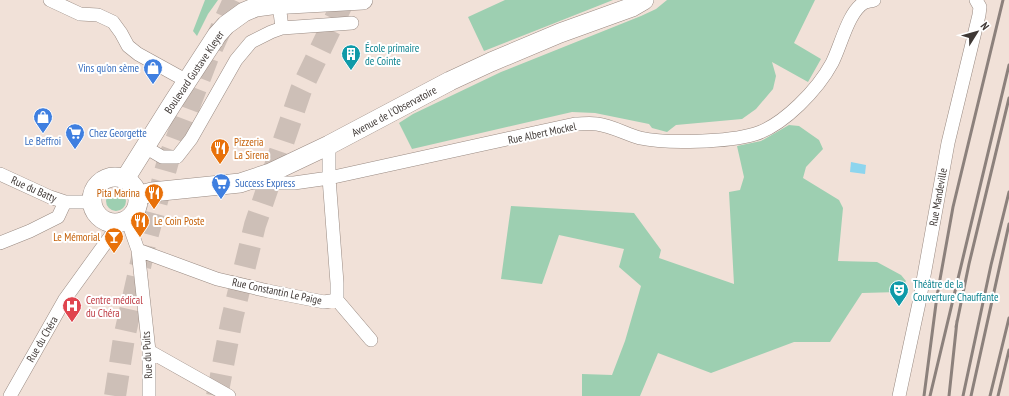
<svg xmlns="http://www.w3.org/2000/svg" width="1009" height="396" viewBox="0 0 1009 396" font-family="'PT Sans Narrow',sans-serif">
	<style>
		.green { fill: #9dcfb1 }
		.water { fill: #8dd5ee }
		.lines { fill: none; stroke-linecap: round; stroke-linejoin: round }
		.highway-tunnel { stroke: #cdbfb7; stroke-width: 22; stroke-dasharray: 22 11; stroke-linecap: butt }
		.street-casing { stroke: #998a82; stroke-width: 14 }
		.secondary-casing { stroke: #998a82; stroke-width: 20 }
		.street { stroke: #fff; stroke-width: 13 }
		.secondary { stroke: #fff; stroke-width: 19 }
		.rail { stroke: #8c817c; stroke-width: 3 }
		.labels { text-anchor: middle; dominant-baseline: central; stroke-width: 4; stroke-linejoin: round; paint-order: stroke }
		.culture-label { font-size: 11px; fill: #0d838f; stroke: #fff; text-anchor: start }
		.shop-label { font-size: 11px; fill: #366cbe; stroke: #fff; text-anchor: start }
		.street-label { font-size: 11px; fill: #3f3835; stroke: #fff }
		.food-label { font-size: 11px; fill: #c56008; stroke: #fff; text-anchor: start }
		.health-label { font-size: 11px; fill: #be3a42; stroke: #fff; text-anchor: start }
	</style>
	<rect width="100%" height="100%" fill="#f1e1d8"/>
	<path class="green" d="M205 0H218L208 14 197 36 193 31Z
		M505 0H613L484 51 468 17Z
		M667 0H815L794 43 821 59 808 82 772 62 776 76 773 89 756 109 742 119 676 125 667 132 652 128 649 124 595 113 572 112 412 149 399 123 413 114 501 72 641 16 656 9Z
		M789 125 799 126 819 140 823 149 806 167 803 178 839 200 843 208 838 261 877 262 901 275 906 281 899 292 862 293 830 342H794L711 373 658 353 640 396H582V374L612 375 625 341 641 286 619 267 624 249 559 235 542 284 501 279 511 206 634 213 661 250 659 258 734 284 729 192 740 190 744 177 737 146 761 141Z
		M106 201a10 10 0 1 1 20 0a10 10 0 1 1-20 0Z"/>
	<path class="water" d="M851 162 866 165 865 174 850 172Z"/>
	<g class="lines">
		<path class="highway-tunnel" d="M115 396 124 338 145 245 168 161 208 57 234 0
			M217 396 232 319 255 225 301 90 344 0"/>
		<g class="street-casing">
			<path id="street" d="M50 0 80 14 98 15 113 22 121 33 128 46 138 54 187 81
				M279 4 282 28
				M329 145V178L337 283V300
				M145 147 162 157H177L191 139 236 60 251 42 271 32 282 28 352 23
				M0 174 50 197 65 202H92
				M254 183H294L329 178 575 124C582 124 590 123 597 124 612 126 626 134 640 138 667 144 729 142 755 134 784 125 818 89 832 63 841 46 848 11 865 2 868 1 871 1 874 0
				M127 219 138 250 149 351V396
				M0 243 30 231 58 217 65 202
				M138 250 217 279 268 291 324 302 337 300
				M337 300 371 340
				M149 351 229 396
				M10 396 65 299 112 234 116 223
				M899 396 919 303 948 143 979 15 980 7 976 0"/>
		</g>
		<g class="secondary-casing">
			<path id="secondary" d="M92 200a23 23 0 1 1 46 0a23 23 0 1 1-46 0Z
				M125 179 174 101 217 35 226 25 244 12 256 7 271 5 363 0
				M137 196 152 192 240 183 270 173 329 145 450 81 491 62 560 33 632 7 644 0"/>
		</g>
		<use href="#street" class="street"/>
		<use href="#secondary" class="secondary"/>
		<path class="rail" d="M956 327 969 264 1009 98
			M924 396 937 296 953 207 1003 0
			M930 396 1009 65
			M949 396 957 321
			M963 396 991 265 1009 192
			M971 396 1009 224
			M990 396 1009 318
			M998 396 1009 350"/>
	</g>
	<defs>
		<g id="building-pin" transform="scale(1)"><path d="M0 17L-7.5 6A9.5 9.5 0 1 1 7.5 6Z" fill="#0f9aa8" stroke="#fff"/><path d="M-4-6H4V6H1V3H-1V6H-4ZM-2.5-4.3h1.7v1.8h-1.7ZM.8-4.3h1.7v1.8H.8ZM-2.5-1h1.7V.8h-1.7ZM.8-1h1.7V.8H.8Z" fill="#fff"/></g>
		<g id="shop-pin" transform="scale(1)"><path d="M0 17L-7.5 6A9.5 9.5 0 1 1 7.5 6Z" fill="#3f7fe0" stroke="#fff"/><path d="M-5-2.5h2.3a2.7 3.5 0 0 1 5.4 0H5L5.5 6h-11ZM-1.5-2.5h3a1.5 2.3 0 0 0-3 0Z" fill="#fff"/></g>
		<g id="supermarket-pin" transform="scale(1)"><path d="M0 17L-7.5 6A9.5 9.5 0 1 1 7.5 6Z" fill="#3f7fe0" stroke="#fff"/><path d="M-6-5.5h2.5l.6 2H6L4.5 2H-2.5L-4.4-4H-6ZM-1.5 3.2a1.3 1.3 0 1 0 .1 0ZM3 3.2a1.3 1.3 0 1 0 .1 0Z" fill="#fff"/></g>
		<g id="restaurant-pin" transform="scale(1)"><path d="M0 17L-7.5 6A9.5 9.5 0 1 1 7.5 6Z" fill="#e8710a" stroke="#fff"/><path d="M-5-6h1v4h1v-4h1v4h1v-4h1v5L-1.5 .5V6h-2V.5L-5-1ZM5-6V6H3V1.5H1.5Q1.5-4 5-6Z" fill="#fff"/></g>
		<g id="bar-pin" transform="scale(1)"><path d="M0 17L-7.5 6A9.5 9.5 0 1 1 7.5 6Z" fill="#e8710a" stroke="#fff"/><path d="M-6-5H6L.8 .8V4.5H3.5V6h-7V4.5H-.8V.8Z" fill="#fff"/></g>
		<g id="theatre-pin" transform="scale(1)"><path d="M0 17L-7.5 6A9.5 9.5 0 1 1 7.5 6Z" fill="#0f9aa8" stroke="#fff"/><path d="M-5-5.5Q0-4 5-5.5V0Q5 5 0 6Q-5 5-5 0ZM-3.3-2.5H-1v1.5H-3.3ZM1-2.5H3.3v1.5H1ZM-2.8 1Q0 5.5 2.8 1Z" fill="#fff"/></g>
		<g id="hospital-pin" transform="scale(1)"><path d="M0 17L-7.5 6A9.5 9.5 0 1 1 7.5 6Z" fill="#e0444e" stroke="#fff"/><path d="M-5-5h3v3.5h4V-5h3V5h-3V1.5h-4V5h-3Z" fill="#fff"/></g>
	</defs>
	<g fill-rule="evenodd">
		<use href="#building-pin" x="351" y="54"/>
		<use href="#shop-pin" x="153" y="68"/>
		<use href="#shop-pin" x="43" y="117"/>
		<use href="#supermarket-pin" x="75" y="133"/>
		<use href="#restaurant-pin" x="220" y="148"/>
		<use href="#supermarket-pin" x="221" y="183"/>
		<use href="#restaurant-pin" x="154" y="193"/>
		<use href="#restaurant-pin" x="140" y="221"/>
		<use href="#bar-pin" x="114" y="237"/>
		<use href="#theatre-pin" x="899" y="290"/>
		<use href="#hospital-pin" x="72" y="306"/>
	</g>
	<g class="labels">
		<g class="culture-label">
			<text x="365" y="48">École primaire<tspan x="365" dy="13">de Cointe</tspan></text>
			<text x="913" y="284">Théâtre de la<tspan x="913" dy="13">Couverture Chauffante</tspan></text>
		</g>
		<g class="shop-label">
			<text x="139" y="68" text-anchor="end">Vins qu'on sème</text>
			<text x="89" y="133">Chez Georgette</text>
			<text x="43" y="141" text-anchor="middle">Le Beffroi</text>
			<text x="235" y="183">Success Express</text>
		</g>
		<g class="street-label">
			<text transform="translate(194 72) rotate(-56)">Boulevard Gustave Kleyer</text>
			<text transform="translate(394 111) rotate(-28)">Avenue de l'Observatoire</text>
			<text transform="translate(542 133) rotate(-12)">Rue Albert Mockel</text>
			<text transform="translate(34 189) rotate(24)">Rue du Batty</text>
			<text transform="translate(938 197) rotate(-80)">Rue Mandeville</text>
			<text transform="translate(277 291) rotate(12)">Rue Constantin Le Paige</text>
			<text transform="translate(42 339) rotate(-60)">Rue du Chéra</text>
			<text transform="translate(147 355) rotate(-93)">Rue du Puits</text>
		</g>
		<g class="food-label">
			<text x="234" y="142">Pizzeria<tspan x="234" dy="13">La Sirena</tspan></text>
			<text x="140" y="193" text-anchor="end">Pita Marina</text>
			<text x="154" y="221">Le Coin Poste</text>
			<text x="100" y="237" text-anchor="end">Le Mémorial</text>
		</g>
		<g class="health-label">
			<text x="86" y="300">Centre médical<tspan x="86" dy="13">du Chéra</tspan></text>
		</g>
	</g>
	<g transform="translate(977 32) rotate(53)" stroke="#ffffff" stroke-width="3" paint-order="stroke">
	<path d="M0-3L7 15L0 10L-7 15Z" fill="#3f3835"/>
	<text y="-6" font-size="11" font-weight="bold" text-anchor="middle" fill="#3f3835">N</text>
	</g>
</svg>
